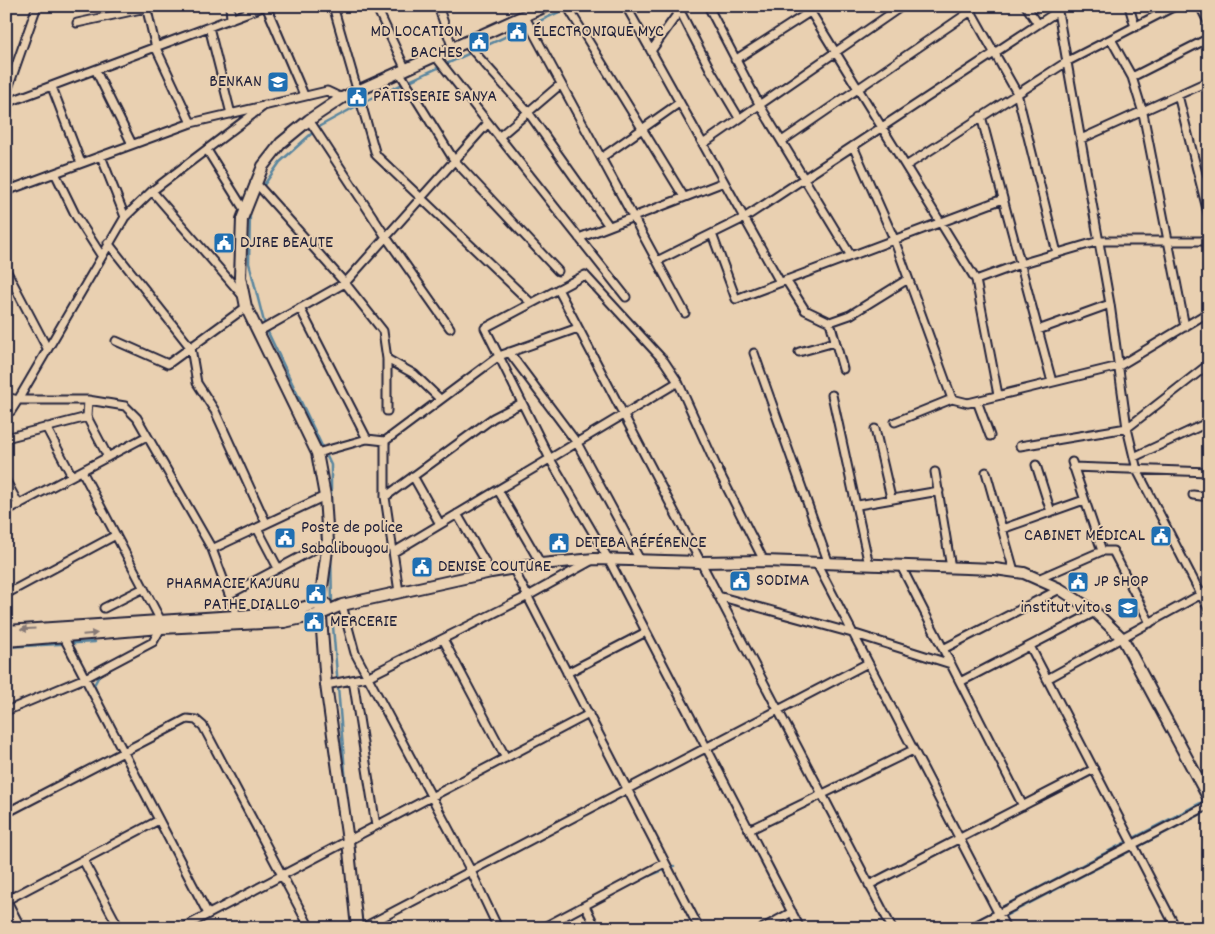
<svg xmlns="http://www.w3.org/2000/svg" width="1215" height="934" viewBox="0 0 1215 934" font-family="Dekko,sans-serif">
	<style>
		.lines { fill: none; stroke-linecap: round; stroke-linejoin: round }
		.stream { stroke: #5a869f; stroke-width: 2.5 }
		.street-casing { stroke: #22223b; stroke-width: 11 }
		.secondary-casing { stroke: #22223b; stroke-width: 14 }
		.street { stroke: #e9d0b1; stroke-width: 7 }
		.secondary { stroke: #e9d0b1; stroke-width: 10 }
		.oneway { fill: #867976 }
		.labels { text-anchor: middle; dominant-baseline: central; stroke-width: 4; stroke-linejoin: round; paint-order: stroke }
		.poi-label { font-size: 18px; fill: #22223b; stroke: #e9d0b1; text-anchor: start }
	</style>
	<rect width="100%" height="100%" fill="#e9d0b1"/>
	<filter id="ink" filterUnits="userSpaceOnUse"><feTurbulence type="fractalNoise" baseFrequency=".02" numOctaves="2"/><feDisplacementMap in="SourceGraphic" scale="10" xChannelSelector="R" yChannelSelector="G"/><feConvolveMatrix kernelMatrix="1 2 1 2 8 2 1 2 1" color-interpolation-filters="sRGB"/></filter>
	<g filter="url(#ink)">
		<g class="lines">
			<path class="stream" d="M257 195 280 162 320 126 364 102 572 6
				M250 211 249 263 265 326 331 465V518
				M331 551 332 606
				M332 614 348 808
				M6 647 95 642
				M99 698 94 685 100 674
				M102 703 117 732
				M646 877 674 866
				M359 900 363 927
				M550 928 581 911
				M962 928 1206 800
				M982 928 1209 810"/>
			<g class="street-casing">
				<path id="street" d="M146 6 156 48 191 123
					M230 6 231 19
					M266 6 304 95
					M333 6 376 155 531 303
					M376 6 406 70
					M438 6 453 49
					M567 6 684 197
					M626 6 780 282
					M708 6 759 104 851 256
					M807 6 976 280 998 395
					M968 6 1017 93 1057 253
					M1026 6 1038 24
					M1057 6 1110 304 1127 428 1137 470 1209 610
					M1129 6 1135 27
					M1200 6 1209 24
					M680 11 711 71 739 118
					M525 17 685 313
					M77 23 146 8
					M209 27 231 114
					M1112 41 1132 77 1143 113 1185 327
					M466 43 528 112 609 226
					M651 51 683 6
					M436 57 626 297
					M735 60 819 6
					M96 71 132 144
					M400 73 454 160 558 271
					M1132 77 1209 38
					M52 87 81 163
					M6 94 37 6
					M1178 95 1209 217
					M6 103 265 6
					M981 116 1052 382
					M309 120 386 237 450 328
					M499 137 561 84
					M1081 139 1209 81
					M782 141 971 11
					M703 144 902 6
					M853 146 894 239 952 399 968 403 1119 366 1209 312
					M207 150 245 211
					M101 156 125 217
					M601 158 679 103
					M906 166 1068 61 1175 6
					M55 173 76 216 101 255
					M255 182 345 283 383 331 387 359V411
					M6 191 191 123 327 91 342 98
					M152 191 242 295
					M712 234 736 299 1003 199
					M579 238 724 182
					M108 243 191 348 197 383 215 411 266 523
					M657 261 744 218 1058 11
					M6 270 47 348
					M786 280 805 310 830 322 850 315 908 279
					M976 280 1020 264 1099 241H1209
					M558 289 892 928
					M300 308 367 439
					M830 322 843 369
					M1038 330 1110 304
					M258 332 345 283 488 123
					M116 341 168 364 246 307
					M509 352 577 443 640 560
					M799 352 835 342
					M754 353 829 564
					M387 359 414 374 440 399
					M832 395 869 565
					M6 397 18 400H88L125 406 137 418 212 549 237 616
					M88 400 87 417 108 457
					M977 401 990 436
					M6 413 11 411 18 400 125 217 152 191 265 105
					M895 422 952 399
					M46 427 72 476
					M875 429 891 498
					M6 438 87 417
					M1020 446 1127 428 1209 364
					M317 453 367 439 385 441
					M1134 457 1209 422
					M1072 462 1102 551
					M1036 465 1051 512
					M1073 467 1209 472
					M935 472 951 568
					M986 472 1014 571
					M413 476 440 524
					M6 481 19 505
					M498 490 541 564
					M1193 495 1209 497
					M385 497 493 418 522 403
					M858 505 939 491
					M6 511 147 436
					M457 514 491 572
					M257 528 278 568
					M1002 529 1084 500
					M212 549 325 496
					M394 552 678 382
					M764 561 718 470 678 382 664 361 585 275 485 328 550 459 609 560 800 928
					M817 564 1006 928
					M901 566 1023 806
					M513 568 699 928
					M1038 579 1102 551H1113L1150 623
					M399 592 385 497V441L499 356 578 328
					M6 594 116 535
					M230 594 328 542
					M718 596 852 633 951 664
					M342 605 355 653 471 871 498 928
					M104 608 144 588
					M62 634 208 914
					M443 639 506 758
					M1030 646 1176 928
					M943 649 1060 589
					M567 673 646 632
					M1047 679 1209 590
					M353 680 376 826
					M960 682 1095 612
					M326 685 367 677 528 596 591 561
					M6 711 85 678 153 642 161 628 160 619 82 471
					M6 813 187 719 196 720 203 726 310 928
					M749 830 913 750
					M83 860 119 928
					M869 885 1094 769
					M6 899 21 928
					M7 900 159 820
					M585 906 596 928
					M182 928 589 714
					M362 928 868 663
					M542 928 665 863
					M763 928 792 912
					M971 928 1209 805
					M1168 928 1174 924"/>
			</g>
			<g class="secondary-casing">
				<path id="secondary" d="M6 631 283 613 320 603 326 604
					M6 641 161 628 284 622 321 614 342 605 491 572 541 564 594 559 700 562 764 561 995 569 1024 573 1060 589 1095 612 1123 639 1209 799
					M357 928 348 841 326 685 320 603 328 542 325 496 317 453 246 307 240 277 242 219 263 166 281 143 309 120 342 98 546 6"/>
			</g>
			<use href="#street" class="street"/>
			<use href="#secondary" class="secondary"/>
		</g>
		<defs><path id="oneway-solid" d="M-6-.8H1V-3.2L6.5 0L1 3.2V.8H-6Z" transform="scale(1.25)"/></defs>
		<g class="oneway">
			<use href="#oneway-solid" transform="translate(28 629) rotate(176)"/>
			<use href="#oneway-solid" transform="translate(90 634) rotate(-5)"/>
		</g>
	</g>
	<defs>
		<g id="civic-square" transform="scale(1.125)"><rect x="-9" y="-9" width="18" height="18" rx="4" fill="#1f6fb2" stroke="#e9d0b1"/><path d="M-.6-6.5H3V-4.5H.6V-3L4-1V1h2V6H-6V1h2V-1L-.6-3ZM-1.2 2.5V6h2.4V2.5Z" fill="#fff"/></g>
		<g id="school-square" transform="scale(1.125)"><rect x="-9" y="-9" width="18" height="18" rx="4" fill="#1f6fb2" stroke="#e9d0b1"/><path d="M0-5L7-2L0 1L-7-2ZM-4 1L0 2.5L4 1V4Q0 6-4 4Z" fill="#fff"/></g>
		<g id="university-square" transform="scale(1.125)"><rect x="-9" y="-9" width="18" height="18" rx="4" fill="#1f6fb2" stroke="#e9d0b1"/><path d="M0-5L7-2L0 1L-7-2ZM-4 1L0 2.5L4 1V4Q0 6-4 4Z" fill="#fff"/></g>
	</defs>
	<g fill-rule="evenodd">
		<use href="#civic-square" x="517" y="32"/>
		<use href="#civic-square" x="479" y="42"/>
		<use href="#school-square" x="278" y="82"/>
		<use href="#civic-square" x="357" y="97"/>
		<use href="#civic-square" x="224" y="243"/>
		<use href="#civic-square" x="1161" y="536"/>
		<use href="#civic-square" x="285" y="538"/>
		<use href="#civic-square" x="559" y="543"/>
		<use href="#civic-square" x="422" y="567"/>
		<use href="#civic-square" x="740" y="581"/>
		<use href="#civic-square" x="1078" y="582"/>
		<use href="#civic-square" x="316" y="594"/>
		<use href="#university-square" x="1128" y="608"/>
		<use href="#civic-square" x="314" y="622"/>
	</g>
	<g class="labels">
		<g class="poi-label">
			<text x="463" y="32" text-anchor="end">MD LOCATION<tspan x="463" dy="21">BACHES</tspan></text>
			<text x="533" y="32">ÉLECTRONIQUE MYC</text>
			<text x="262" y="82" text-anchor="end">BENKAN</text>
			<text x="373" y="97">PÂTISSERIE SANYA</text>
			<text x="240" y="243">DJIRE BEAUTE</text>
			<text x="301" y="528">Poste de police<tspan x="301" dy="21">Sabalibougou</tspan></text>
			<text x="1145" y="536" text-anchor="end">CABINET MÉDICAL</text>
			<text x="575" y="543">DETEBA RÉFÉRENCE</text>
			<text x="438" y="567">DENISE COUTURE</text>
			<text x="756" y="581">SODIMA</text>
			<text x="1094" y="582">JP SHOP</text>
			<text x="300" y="584" text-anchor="end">PHARMACIE KAJURU<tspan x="300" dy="21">PATHE DIALLO</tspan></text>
			<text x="1112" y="608" text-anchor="end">institut vito s</text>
			<text x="330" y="622">MERCERIE</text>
		</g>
	</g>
	<rect width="1215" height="934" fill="none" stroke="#e9d0b1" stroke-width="25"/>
	<rect x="12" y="12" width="1190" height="909" fill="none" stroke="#22223b" stroke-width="2" filter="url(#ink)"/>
</svg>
